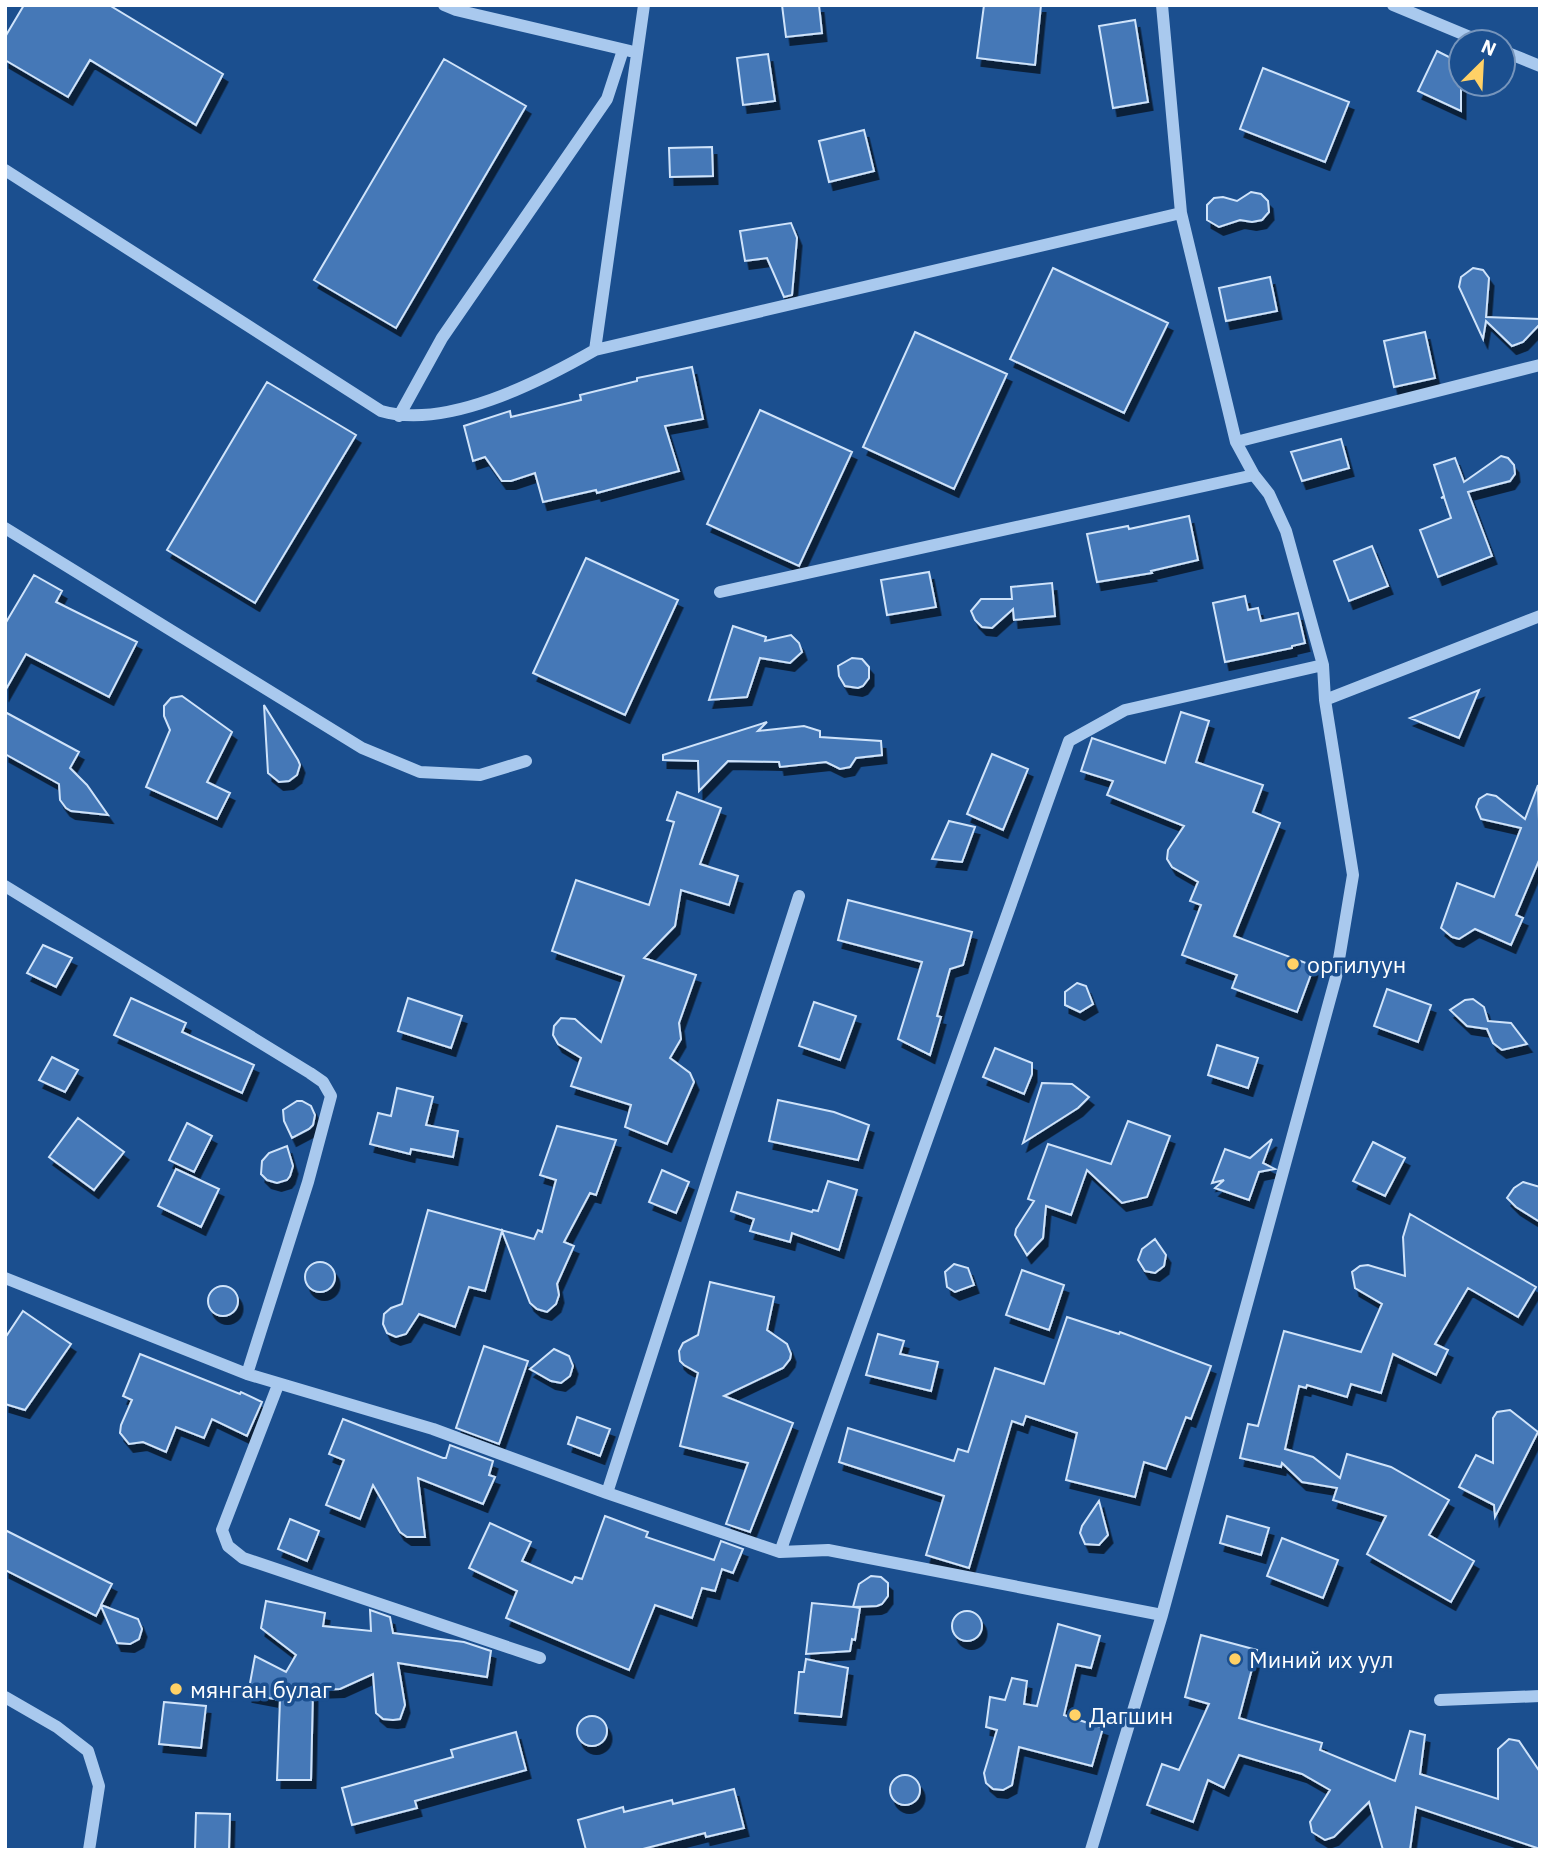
<svg xmlns="http://www.w3.org/2000/svg" width="1545" height="1855" viewBox="0 0 1545 1855" font-family="'IBM Plex Sans',sans-serif">
	<style>
		.building { fill: #4478b7; stroke: #cfe3fa; stroke-width: 2; filter: url(#shadow) }
		.lines { fill: none; stroke-linecap: round; stroke-linejoin: round }
		.minor { stroke: #a9c9ee; stroke-width: 12 }
		.poi-dot { fill: #ffd166; stroke: #1b4f8f; stroke-width: 2.5 }
		.labels { text-anchor: middle; dominant-baseline: central; stroke-width: 7; stroke-linejoin: round; paint-order: stroke }
		.poi-label { font-size: 23px; fill: #fff; stroke: #1b4f8f; text-anchor: start }
	</style>
	<defs>
		<filter id="shadow"><feDropShadow dx="4.5" dy="8" stdDeviation="0" flood-color="#0009"/></filter>
	</defs>
	<rect width="100%" height="100%" fill="#1b4f8f"/>
	<path class="building" d="M24 5H109L223 74 196 125 90 60 68 97 5 60V37Z
		M782 5H819L822 33 786 37Z
		M984 5H1041L1035 65 977 58Z
		M1135 20 1148 102 1113 108 1099 26Z
		M1437 51 1461 63V111L1418 91Z
		M768 54 775 101 743 105 737 58Z
		M444 59 526 106 396 328 314 280Z
		M1263 68 1349 102 1325 162 1240 129Z
		M864 130 874 171 829 182 819 141Z
		M712 147 713 176 670 177 669 148Z
		M1251 192 1261 194 1268 201 1269 212 1262 220 1252 222 1240 220 1219 227 1207 220V205L1214 198 1223 197 1237 201Z
		M791 223 797 238 792 295 784 297 767 258 745 261 740 231Z
		M1053 268 1168 323 1124 413 1010 359Z
		M1473 268 1483 270 1489 278 1486 317 1540 319V324L1523 342 1512 346 1486 321 1483 339 1459 287 1461 277Z
		M1270 277 1277 311 1226 321 1219 288Z
		M915 332 1007 374 954 489 863 447Z
		M1425 332 1435 378 1394 387 1384 341Z
		M692 367 703 419 665 426 679 471 597 493 596 490 543 502 535 473 511 481H502L485 457 473 461 464 426 510 411 511 417 581 400 580 395 637 381V378Z
		M267 382 356 435 255 603 167 550Z
		M760 410 852 452 799 566 707 524Z
		M1341 439 1349 468 1302 481 1291 452Z
		M1501 456 1508 458 1514 465 1515 474 1510 481 1468 492 1492 556 1438 577 1420 530 1451 518 1444 497 1441 498 1444 496 1434 465 1455 458 1464 482Z
		M1189 516 1198 560 1151 571 1152 573 1097 582 1087 534 1128 526 1129 529Z
		M1372 546 1388 586 1349 601 1334 561Z
		M586 558 678 600 625 715 533 673Z
		M929 572 936 607 887 615 881 580Z
		M34 575 62 591 56 602 137 642 109 697 26 654 5 691V624Z
		M1052 583 1055 616 1014 620 1013 609 992 628 982 627 975 620 971 611 981 599H1012L1011 587Z
		M1245 596 1248 610 1258 608 1261 621 1298 613 1305 643 1292 646V648L1225 662 1213 603Z
		M733 626 766 637 765 641 791 635 799 643 802 652 790 663 760 658 747 697 709 700Z
		M852 658 862 659 869 667V678L863 686 858 688 845 686 839 676 838 666Z
		M1479 690 1459 738 1410 718Z
		M182 696 232 732 207 782 230 793 217 819 146 787 170 730 164 716V706L171 698Z
		M264 705 298 760 300 765 297 775 289 781 279 782 268 773Z
		M5 712 79 752 70 768 87 785 108 815 71 811 66 808 60 800 59 784 5 754Z
		M1181 712 1209 721 1196 762 1263 785 1253 812 1280 823 1234 936 1314 966 1297 1012 1232 988 1237 975 1182 955 1201 905 1190 901 1198 882 1172 867 1167 859 1168 850 1184 826 1107 795 1113 781 1081 771 1092 738 1165 763Z
		M767 722 758 731 804 726 820 731V737L881 741 882 755 856 758 850 767 840 769 826 762 780 767 779 762 728 761 699 791 698 761 663 760V755Z
		M992 754 1028 769 1003 830 967 814Z
		M1538 785 1540 858 1516 915 1523 918 1511 945 1475 929 1459 939 1452 937 1441 928 1457 883 1494 897 1521 828 1481 819 1476 807 1479 799 1487 794 1496 796 1525 819Z
		M677 792 721 808 700 864 738 876 729 905 681 890 675 926 644 958 696 975 679 1023 681 1039 670 1058 690 1073 694 1082 667 1144 625 1127 631 1105 571 1086 581 1058 558 1044 553 1035 554 1026 561 1018 575 1019 601 1042 624 976 552 951 576 880 649 905 674 822 667 820Z
		M949 821 975 827 962 862 932 859Z
		M848 900 972 932 963 965 950 969 937 1016 941 1017 930 1055 898 1039 922 962 838 940Z
		M43 945 72 958 56 987 27 973Z
		M1077 983 1086 986 1093 1004 1080 1012 1065 1005V992Z
		M1387 989 1431 1005 1418 1042 1374 1026Z
		M131 998 186 1023 182 1032 254 1065 242 1093 114 1035Z
		M408 998 462 1016 451 1048 398 1031Z
		M1473 999 1484 1007 1488 1021 1511 1023 1527 1044 1502 1050 1493 1043 1487 1029 1467 1026 1450 1010 1465 1000Z
		M814 1002 856 1016 840 1060 799 1046Z
		M1217 1045 1258 1058 1248 1088 1208 1075Z
		M995 1048 1032 1063V1074L1024 1094 983 1077Z
		M52 1057 78 1070 65 1092 39 1080Z
		M1042 1083 1072 1084 1089 1097 1078 1108 1023 1143Z
		M397 1088 433 1097 426 1125 458 1131 453 1157 411 1149 410 1154 370 1144 378 1113 391 1116Z
		M778 1100 834 1112 869 1125 858 1160 769 1141Z
		M297 1101H302L311 1106 315 1115 313 1125 309 1129 292 1138 284 1121 283 1110Z
		M78 1118 124 1152 94 1190 49 1157Z
		M1128 1121 1170 1136 1147 1197 1122 1203 1087 1170 1071 1215 1046 1206 1043 1238 1027 1255 1015 1235 1016 1229 1034 1201 1028 1199 1048 1144 1111 1164Z
		M187 1123 212 1136 194 1172 169 1160Z
		M557 1126 616 1140 596 1195 590 1193 564 1242 574 1246 557 1284 559 1295 556 1304 547 1312 537 1309 530 1303 502 1231 485 1291 469 1287 455 1327 419 1314 406 1334 396 1337 387 1333 383 1324 384 1314 391 1308 402 1304 428 1210 534 1239 538 1230 542 1232 556 1180 540 1175Z
		M1272 1139 1263 1163 1275 1169 1259 1172 1249 1200 1215 1188 1224 1180 1212 1183 1225 1149 1250 1158Z
		M1373 1142 1405 1158 1385 1196 1353 1181Z
		M287 1146 293 1166 290 1176 287 1180 277 1183 267 1180 261 1174 262 1161 269 1153Z
		M176 1169 219 1189 201 1227 158 1206Z
		M662 1170 689 1182 676 1213 649 1202Z
		M828 1181 857 1190 839 1250 792 1233 790 1242 750 1231 754 1219 731 1211 737 1192 812 1212 813 1210 818 1211Z
		M1523 1182 1540 1187V1222L1516 1207 1507 1198 1514 1188Z
		M1410 1214 1536 1287 1518 1317 1468 1288 1435 1344 1448 1350 1436 1375 1393 1354 1381 1393 1351 1384 1347 1397 1307 1385 1306 1388 1299 1386 1285 1449 1313 1457 1340 1478 1347 1454 1391 1467 1449 1500 1429 1535 1474 1561 1451 1602 1367 1554 1386 1516 1333 1500 1337 1488 1302 1482 1282 1463 1281 1467 1240 1458 1248 1424 1258 1426 1284 1331 1361 1352 1382 1304 1355 1288 1352 1272 1360 1266 1368 1265 1405 1276 1403 1237Z
		M1155 1239 1166 1255 1164 1266 1155 1273 1145 1271 1138 1260 1142 1249Z
		M305 1277a15 15 0 1 1 30 0a15 15 0 1 1-30 0Z
		M954 1264 968 1268 974 1285 955 1292 947 1287 945 1272Z
		M1022 1270 1064 1285 1049 1330 1006 1315Z
		M710 1282 774 1297 767 1330 787 1344 791 1354 790 1359 783 1368 724 1396 793 1423 750 1532 726 1524 748 1463 680 1446 698 1373 684 1365 680 1361 679 1351 683 1343 698 1335Z
		M208 1301a15 15 0 1 1 30 0a15 15 0 1 1-30 0Z
		M23 1311 71 1344 25 1410 5 1404V1338Z
		M1067 1317 1119 1334 1120 1332 1211 1366 1191 1419 1186 1417 1166 1469 1144 1462 1135 1497 1066 1480 1077 1433 1026 1416 1023 1425 1012 1421 969 1568 926 1555 944 1496 839 1462 848 1428 954 1461 958 1449 968 1452 995 1368 1044 1384Z
		M878 1334 904 1341 900 1354 938 1362 931 1391 866 1375Z
		M484 1346 528 1361 499 1444 456 1428Z
		M554 1349 569 1356 573 1366 570 1376 561 1383 551 1381 530 1369Z
		M140 1354 240 1394 241 1392 262 1402 247 1436 212 1419 204 1438 176 1427 166 1452 143 1442 129 1444 120 1433 121 1425 132 1400 123 1396Z
		M1510 1410 1538 1432 1495 1517 1494 1505 1459 1487 1476 1455 1493 1463V1418L1497 1412Z
		M577 1417 610 1429 600 1456 568 1444Z
		M343 1419 443 1458H446L450 1445 493 1461 489 1475 495 1477 483 1504 418 1478 425 1537H407L400 1532 373 1485 360 1519 326 1505 344 1460 329 1454Z
		M1099 1501 1108 1535 1099 1545 1085 1544 1080 1533 1082 1526Z
		M605 1516 648 1532 646 1537 714 1560 721 1541 743 1549 733 1573 722 1569 715 1591 702 1588 692 1618 655 1605 629 1670 506 1618 517 1591 469 1568 490 1523 531 1542 522 1561 572 1583 575 1577 582 1579Z
		M1227 1516 1269 1528 1261 1555 1220 1543Z
		M290 1519 319 1531 307 1561 278 1549Z
		M5 1530 112 1584 101 1605 138 1619 142 1629 139 1639 130 1644 117 1643 101 1606 96 1616 5 1570Z
		M1282 1538 1338 1560 1323 1598 1267 1576Z
		M871 1576 881 1577 888 1583V1596L882 1604 877 1606 854 1607 860 1608 855 1640 852 1639 850 1651 806 1654 812 1603 853 1607 859 1584Z
		M266 1601 325 1613 323 1626 371 1631 370 1610 390 1617 393 1633 464 1642 491 1651 487 1677 398 1663 405 1705 400 1719 393 1720 383 1719 376 1713 373 1674 340 1689 313 1690 311 1780H277L280 1700 248 1694 255 1656 286 1672 296 1655 261 1628Z
		M952 1626a15 15 0 1 1 30 0a15 15 0 1 1-30 0Z
		M1058 1624 1100 1636 1091 1668 1076 1665 1064 1715 1103 1728 1092 1766 1019 1747 1012 1785 1003 1790 993 1789 986 1783 984 1773 997 1730 986 1727 990 1697 1005 1700 1012 1678 1027 1681 1024 1704 1037 1706Z
		M1201 1635 1257 1650 1239 1718 1322 1743 1320 1750 1395 1781 1410 1731 1425 1735 1420 1774 1498 1799V1749L1509 1739 1519 1741 1540 1772V1849L1416 1807 1410 1850H1383L1369 1802 1334 1837 1325 1840 1312 1832 1310 1822 1330 1790 1302 1774 1239 1755 1224 1788 1208 1780 1193 1822 1147 1805 1162 1764 1179 1770 1209 1704 1185 1697Z
		M806 1659 848 1668 841 1717 795 1713 799 1672H804Z
		M164 1702 206 1706 201 1748 159 1744Z
		M577 1731a15 15 0 1 1 30 0a15 15 0 1 1-30 0Z
		M516 1732 526 1770 415 1801 417 1808 352 1825 342 1788 453 1757 451 1750Z
		M890 1790a15 15 0 1 1 30 0a15 15 0 1 1-30 0Z
		M734 1789 744 1828 706 1837 705 1833 639 1850H586L578 1820 623 1807 624 1812 672 1800 673 1804Z
		M196 1813 230 1814 229 1850H195Z"/>
	<g class="lines">
		<path class="minor" d="M444 5 456 10 630 51
			M644 5 595 350 1181 213
			M1393 5 1482 42
			M1503 51 1540 66
			M5 170 381 411C446 430 539 382 595 350
			M399 416 442 338 607 99 623 50
			M1236 442 1540 365
			M5 528 362 748 420 772 480 775 526 761
			M720 592 1254 475
			M1325 700 1540 616
			M5 886 310 1073 323 1082 331 1096 308 1182 247 1374
			M5 1278 247 1374 433 1429 607 1493 780 1552 828 1550 1162 1615
			M278 1385 222 1530 228 1546 243 1558 540 1658
			M607 1493 799 896
			M780 1552 1069 741 1125 710 1323 665
			M5 1697 57 1727 88 1751 99 1786 89 1850
			M1440 1700 1540 1696
			M1091 1850 1162 1615 1336 977 1353 875 1325 700 1323 665 1286 531 1269 494 1254 475 1236 442 1181 213 1162 5"/>
	</g>
	<g class="poi-dot">
		<circle cx="1293" cy="964" r="7"/>
		<circle cx="1235" cy="1659" r="7"/>
		<circle cx="176" cy="1689" r="7"/>
		<circle cx="1075" cy="1715" r="7"/>
	</g>
	<g class="labels">
		<g class="poi-label">
			<text x="1307" y="964">оргилуун</text>
			<text x="1249" y="1659">Миний их уул</text>
			<text x="190" y="1689">мянган булаг</text>
			<text x="1089" y="1715">Дагшин</text>
		</g>
	</g>
	<rect width="1545" height="1855" fill="none" stroke="#ffffff" stroke-width="14"/>
	<g transform="translate(1482 63) rotate(24)"><circle r="33" fill="#1b4f8f" stroke="#7695bc" stroke-width="2"/>
	<path d="M0-5L12 26L0 18L-12 26Z" fill="#ffd166"/>
	<text y="-10" font-size="19" font-weight="bold" text-anchor="middle" fill="#ffffff">N</text>
	</g>
</svg>
